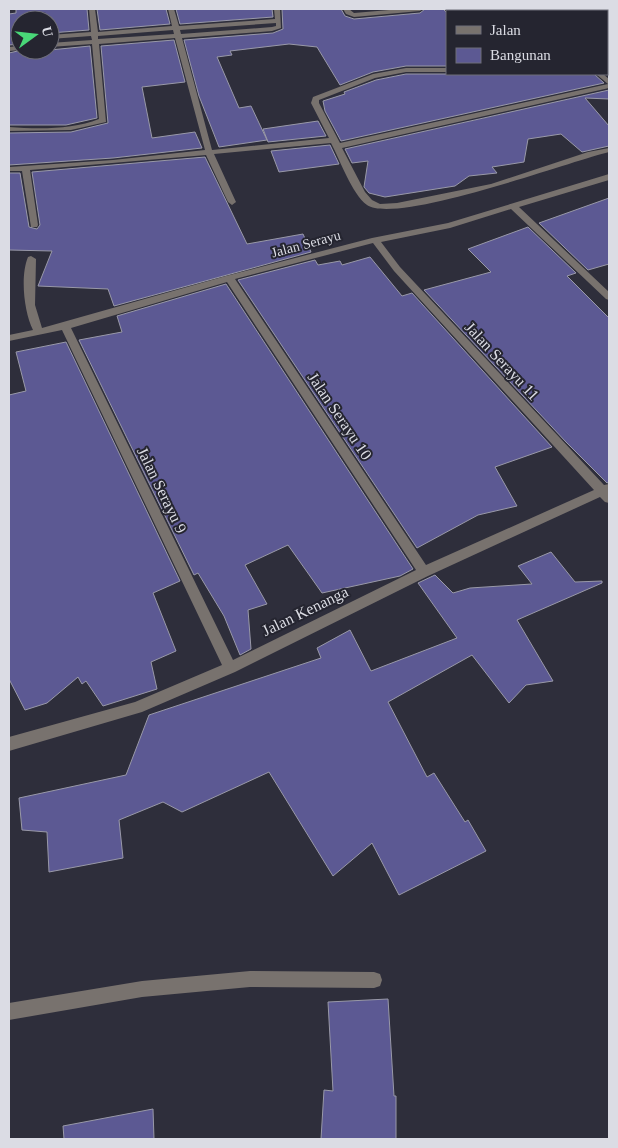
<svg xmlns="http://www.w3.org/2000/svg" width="618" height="1148" viewBox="0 0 618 1148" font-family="Georgia,serif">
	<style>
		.building { fill: #5c5993; stroke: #9999a8 }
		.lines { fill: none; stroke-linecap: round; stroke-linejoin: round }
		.minor { fill: #78726e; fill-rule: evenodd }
		.labels { text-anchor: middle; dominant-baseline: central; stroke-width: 4; stroke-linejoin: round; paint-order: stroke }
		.far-street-label { font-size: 14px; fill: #dbdce4; stroke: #252530 }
		.street-label { font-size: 16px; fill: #dbdce4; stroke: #252530 }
	</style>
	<rect width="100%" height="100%" fill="#2e2e3b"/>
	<path class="building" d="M16 9H87L89 30 50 33V20H20V44L9 45V14L16 13Z
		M97 9H166L170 24 100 30Z
		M176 9H272L273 17 180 24Z
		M282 9H341L345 16 354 19 420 13 425 9H443L447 13V66H406L373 72 340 85 317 47 289 44 230 51 232 55 217 57 239 108 251 106 267 140 219 147 199 96 184 40 273 33 283 29Z
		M174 40 185 82 142 87 152 138 195 132 202 148 113 158 9 165V133L71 132 108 123 101 46Z
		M90 46 97 118 66 125H9V53L22 50H50Z
		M406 74H594L604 83 341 141 325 111 323 101 345 94 344 92 376 80Z
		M609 90V99L585 98 609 126V146L582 152 561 134 528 139 524 162 492 167 497 173 469 176 455 186 385 197 369 193 364 187 368 161 352 163 345 149Z
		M318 121 326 136 268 142 263 129Z
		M330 145 339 164 279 172 271 151Z
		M205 157 247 244 303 234 311 252 114 306 108 289 38 286 52 251 9 250V173H20L29 227 37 229 40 225 32 172Z
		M609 198V264L588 270 539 223Z
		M528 227 576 273 567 276 609 318V482L607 483 566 442 424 290 491 272 468 249Z
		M370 257 402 296 412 293 552 447 495 467 517 506 478 515 417 548 238 280 315 260 318 265 340 261 342 265Z
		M226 284 413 569 400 576 322 593 288 545 245 565 267 604 248 610 251 649 240 655 224 616 198 573 194 575 79 340 122 332 117 316Z
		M66 342 180 581 153 593 176 651 151 662 157 689 103 706 86 681 82 684 78 677 47 703 25 710 9 679V395L26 391 16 352Z
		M551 552 575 582 602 581V583L517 620 553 681 526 685 509 703 472 655 388 702 427 777 434 773 465 822 468 820 486 851 399 895 372 843 333 876 269 772 182 812 163 802 119 820 123 858 49 872 47 832 22 830 19 798 126 775 149 715 321 658 317 648 350 630 371 671 457 638 418 583 435 575 453 593 470 588 532 584 518 566Z
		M388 999 394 1096H396V1139H321L324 1090 333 1091 328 1002Z
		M153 1109 154 1139H64L63 1126Z"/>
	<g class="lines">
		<path class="minor" d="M89 9H95L98 32 172 26 168 9H174L179 26 275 19 274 9H280L281 28 272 31 182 38 212 150 329 138 311 103 313 97 373 74 406 68H447V72H406L375 78 319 100V103L340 143 608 84 596 74H603L609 79V88L342 148 365 192 372 200 380 204 397 203 491 184 588 152 609 148V152C568 162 397 225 367 205 352 194 340 160 331 143L214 154 236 202 232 205 228 202 206 155 30 170 38 225 37 227H31L22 171H9V167L113 160 205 150 175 38 99 44 106 122 71 130 9 131V127C37 129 72 130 99 119L92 44 50 47V43L92 40 91 36 50 39V35L91 32ZM276 23V26L272 27 181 34 180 30ZM173 30 174 34 98 39V36Z
			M343 9H349L354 13 401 9H423L420 11 354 17 346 14Z
			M445 9H451L453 11H447Z
			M607 39H609V44H607Z
			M20 46V50L9 51V47Z
			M609 174V180L519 207 609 292V300L606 299 511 209 450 228 381 242 400 267 604 485 609 484V503L605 502 600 497 428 576 235 672 142 712 9 751V737L135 702 222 665 62 330 9 341V335L33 330C24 312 20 276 28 257L31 256 36 259 35 305 42 328 226 276 372 238 448 223ZM373 243 394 271 594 490 426 565 235 279ZM227 282 416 570 233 660 71 328Z
			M250 971 374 972 380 974 382 980 380 986 374 988 250 987 142 997 9 1020V1003L142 981Z"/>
	</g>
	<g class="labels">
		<g class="far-street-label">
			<text transform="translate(306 244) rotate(-15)">Jalan Serayu</text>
		</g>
		<g class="street-label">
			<text transform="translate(502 361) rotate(47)">Jalan Serayu 11</text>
			<text transform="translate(340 416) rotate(56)">Jalan Serayu 10</text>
			<text transform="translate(162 490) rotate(64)">Jalan Serayu 9</text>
			<text transform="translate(305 611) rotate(-26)">Jalan Kenanga</text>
		</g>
	</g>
	<rect width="618" height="1148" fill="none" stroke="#dbdce4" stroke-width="20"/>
	<rect x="446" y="10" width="162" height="65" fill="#252530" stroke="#6e6e78"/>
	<rect x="456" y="26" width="25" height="8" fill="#78726e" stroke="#6e6e78"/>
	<text x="490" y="35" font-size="15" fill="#dbdce4">Jalan</text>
	<rect x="456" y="48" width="25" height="15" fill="#5c5993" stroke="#6e6e78"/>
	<text x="490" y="60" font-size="15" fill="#dbdce4">Bangunan</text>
	<g transform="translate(35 35) rotate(75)"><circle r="24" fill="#252530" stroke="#6e6e78"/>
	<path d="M0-4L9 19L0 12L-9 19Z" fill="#49d778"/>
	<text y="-8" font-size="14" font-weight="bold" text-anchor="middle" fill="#dbdce4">U</text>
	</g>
</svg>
